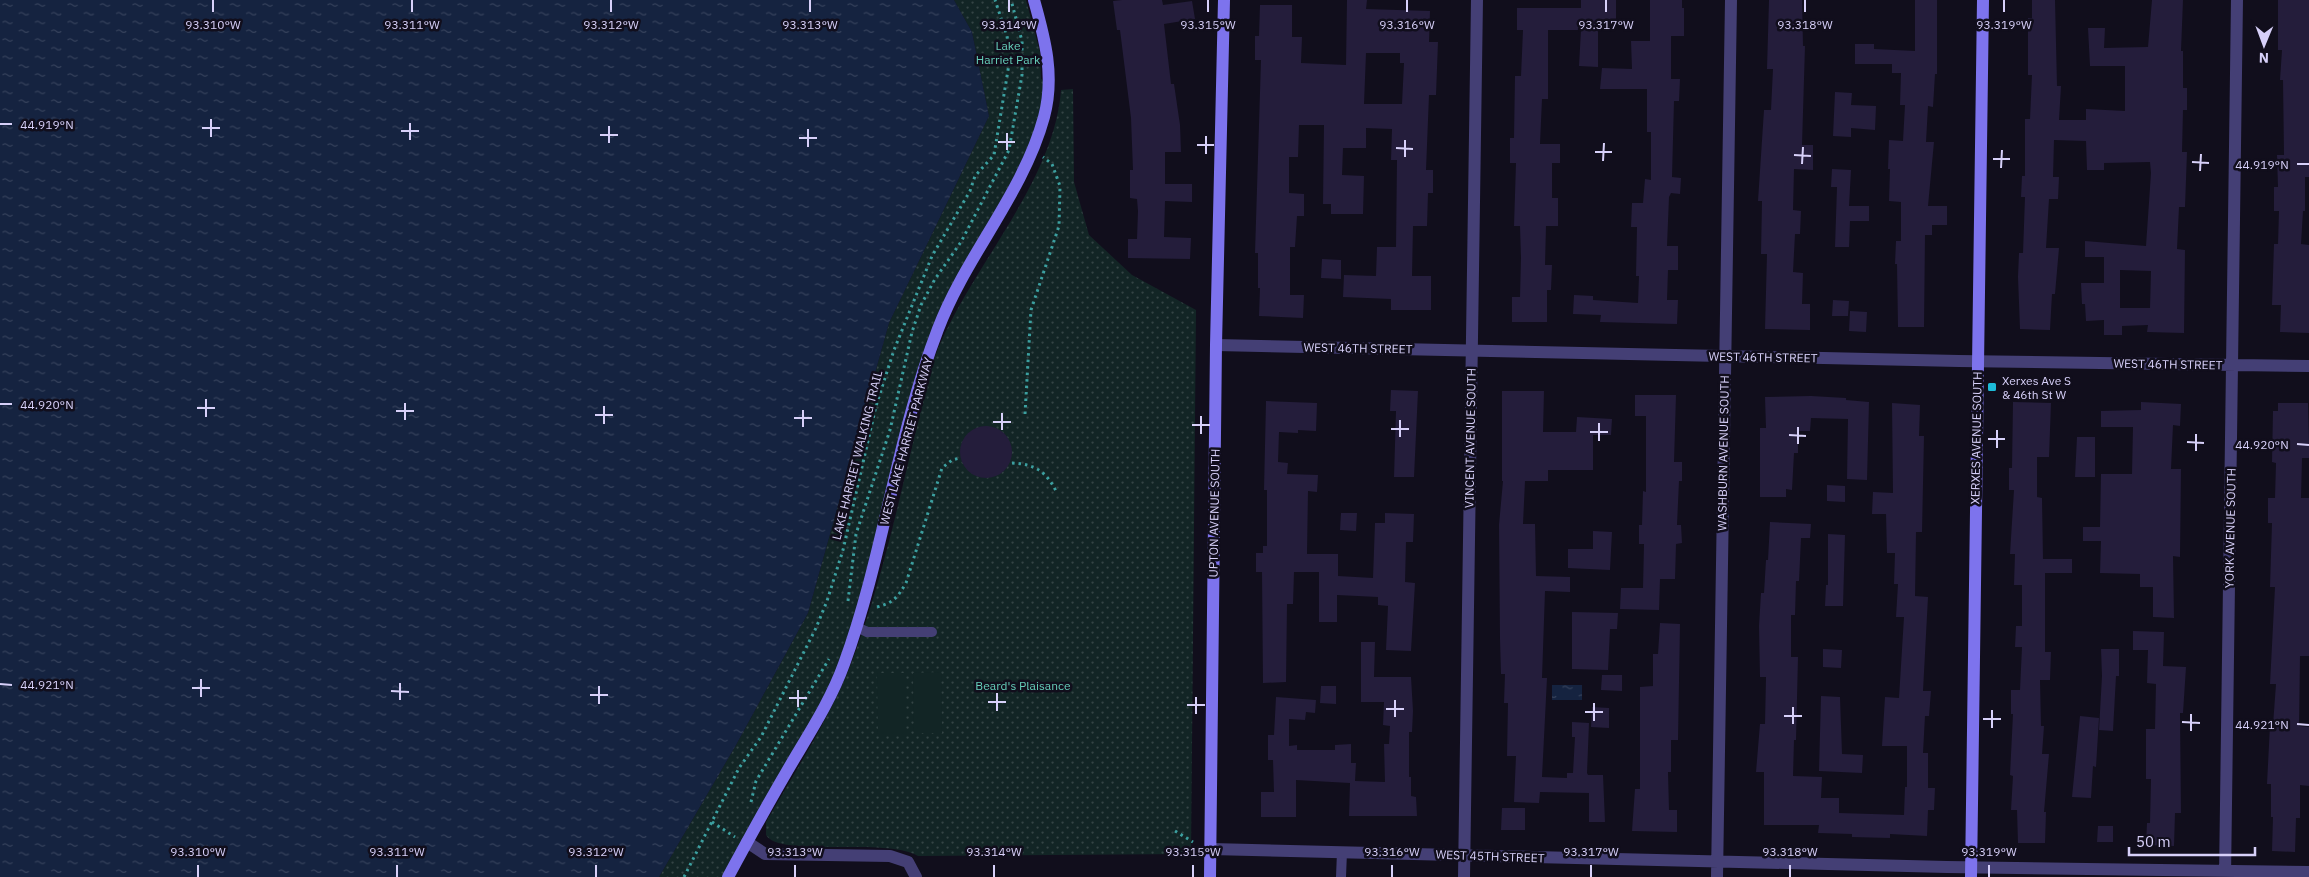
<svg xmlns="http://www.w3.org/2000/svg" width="2309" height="877" viewBox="0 0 2309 877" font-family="'IBM Plex Sans',sans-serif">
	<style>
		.grass { fill: url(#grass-dots) }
		.pitch { fill: #122525 }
		.water { fill: url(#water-ripples) }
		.building { fill: #241d3b; fill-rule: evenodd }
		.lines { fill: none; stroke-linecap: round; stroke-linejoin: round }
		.path { stroke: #3ca0a0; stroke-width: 3; stroke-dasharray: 2.5 4; stroke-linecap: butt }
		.lane { stroke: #443f75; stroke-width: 10 }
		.street { stroke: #443f75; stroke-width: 12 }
		.secondary { stroke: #7d73ed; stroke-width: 12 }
		.ticks { fill: none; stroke: #d7d0f9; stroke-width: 2 }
		.poi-dot { fill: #1dbbd8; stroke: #110e1c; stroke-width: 2 }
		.labels { text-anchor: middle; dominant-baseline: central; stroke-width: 5; stroke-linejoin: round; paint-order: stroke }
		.park-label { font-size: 12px; fill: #66ceba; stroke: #110e1c }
		.street-label { font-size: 12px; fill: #d7d0f9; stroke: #110e1c }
		.poi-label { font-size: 12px; fill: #d7d0f9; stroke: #110e1c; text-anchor: start }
		.ticks-label { font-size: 12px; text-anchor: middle; fill: #d7d0f9; stroke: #110e1c; stroke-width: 5; stroke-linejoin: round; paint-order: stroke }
	</style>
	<defs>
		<pattern id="grass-dots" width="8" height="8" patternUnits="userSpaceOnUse" patternTransform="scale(1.25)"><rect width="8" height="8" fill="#122525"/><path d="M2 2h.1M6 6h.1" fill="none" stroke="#344445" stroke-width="1.8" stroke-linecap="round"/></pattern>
		<pattern id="water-ripples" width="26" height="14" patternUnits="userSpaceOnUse" patternTransform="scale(1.25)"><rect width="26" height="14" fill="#152340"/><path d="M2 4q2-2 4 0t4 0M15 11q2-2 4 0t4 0" fill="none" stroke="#36425c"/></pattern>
	</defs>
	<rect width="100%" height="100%" fill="#110e1c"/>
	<path class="grass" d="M954 0H1026L1040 52 1041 79 1049 83 1044 116 939 326 843 667 728 877H659L736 745 808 613 889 323 989 116 972 32Z
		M1073 89 1074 182 1089 235 1132 275 1196 310 1191 854 918 856C887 837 779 858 766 835V822C795 772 827 722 849 669 888 569 906 462 934 359 967 270 1054 185 1061 90Z"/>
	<path class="pitch" d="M941 672 942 733H914L913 673Z
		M877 673H905V734H878Z"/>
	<path class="water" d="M0 0H954L972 32 989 116 889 323 808 613 736 745 659 877H0Z
		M1552 685H1582V700H1552Z"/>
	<path class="building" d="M1122 0H1162L1163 5 1192 1 1195 19 1164 24 1171 84H1174L1180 125 1181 152H1165V184H1192V202L1165 201 1164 237 1191 238 1190 259 1128 258V239H1137L1138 211 1137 199 1130 198V170H1133L1131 118 1120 30H1117L1113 1Z
		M1347 0H1367L1366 9 1430 11 1429 42H1438L1436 95H1429L1426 170H1433V193H1428L1427 226H1413L1412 276H1431V310H1391V299L1343 297 1344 275 1376 276 1377 247H1396L1397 160H1391L1392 129 1366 128V148H1343L1342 175 1364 176 1363 214H1331V204H1323L1324 125H1299L1298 157H1289V193L1304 194V216H1297L1295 247H1290V295H1304L1303 318 1259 316 1260 288H1258V253H1255L1261 60H1255V36H1259L1260 5H1292V37H1302L1301 63 1346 65ZM1366 53H1400V63H1404L1402 104H1364Z
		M1581 0H1616V20L1598 19V67L1579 66 1581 30H1548V99H1542L1540 144H1560V163H1552V198H1558V226H1546L1545 265H1552L1551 290H1547V322H1512V297H1520L1521 258 1520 226H1514L1516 163H1510V138H1514L1515 76H1521L1523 30H1517V8H1581Z
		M1650 0H1682V8H1684V36H1671V79H1680L1679 101H1674L1672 177 1681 178 1680 194 1671 193 1669 197 1667 246H1678V270H1668L1667 300H1678L1677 324 1600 322 1601 315 1573 314 1574 295 1593 296V300L1638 303 1639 276H1636L1637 227H1631L1632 203H1643L1645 179 1651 180V132H1647V89H1600L1602 68 1632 69 1631 41H1650Z
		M1769 0H1802L1803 46H1805L1802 145H1813V170L1794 169 1793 210 1801 211 1800 234H1795L1793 272 1803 273 1802 304H1810V330L1765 329 1767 254H1761L1762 201H1758L1764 110H1771L1773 69H1767Z
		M1915 0H1937V74H1935L1933 107 1928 106 1926 142H1934L1928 206H1947V225H1932V235H1925L1924 327H1898L1897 264H1895L1896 241H1901V202L1889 201 1890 169H1888L1889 140 1903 141 1905 105H1900L1901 73H1892V64H1855V44H1874V49L1915 51Z
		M2032 0H2055L2057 86H2061L2059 120H2086V109L2125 111V66H2090L2088 28H2105L2104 48 2148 47 2152 0H2183L2181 51H2183V88H2187V110H2183L2182 152H2187L2185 207H2179L2177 249 2185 250 2184 333 2147 332 2148 325 2122 326V335H2104V320L2086 321 2085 304H2082L2081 283H2104V257H2085V241L2146 246 2151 173 2150 162 2104 163V170H2087L2086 141 2054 140 2053 177H2059L2058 199H2049L2046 248H2059L2055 294H2052L2050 330 2020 329 2018 277 2019 253H2023L2025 197H2021L2022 176H2025V119H2030L2032 75H2028V18H2032ZM2120 270 2151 271 2150 308H2120Z
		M2278 0H2309V177H2305V211H2303L2301 244 2309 245V333L2280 332 2281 305H2272L2274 244H2278L2279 211H2274V187H2278L2277 155H2284L2283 80H2280L2282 50H2278Z
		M1835 92 1852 93 1851 105 1876 106 1875 130 1851 128V137L1833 136Z
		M1832 169 1851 170 1849 206H1869V221H1850L1849 247H1835L1837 187H1831Z
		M1322 259 1341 260V279L1321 278Z
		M1833 300 1849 301 1848 316H1832Z
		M1850 311 1867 312 1866 332 1849 331Z
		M1391 390 1418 391 1414 477H1394L1396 411H1390Z
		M1502 391H1544L1543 432H1576L1577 417 1612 419 1611 435H1593V470H1548V481H1525L1523 524H1535L1536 576 1570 577V592L1545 591 1542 678H1547L1542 777 1567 778V773H1573L1575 737H1572V722L1589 723 1587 773 1588 775H1603L1605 822H1589V793L1540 792 1539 803 1514 802 1516 756H1507L1508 703H1504L1505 674H1501L1500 639 1499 525 1503 481H1502Z
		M1635 395H1676L1674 462H1682V481H1679L1677 525H1681L1682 543 1676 544 1675 579H1660L1659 610 1620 609 1621 588H1643L1644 544H1639V525H1642L1643 491 1646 492V416H1635Z
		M1811 396 1846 398V400L1869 402 1867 480 1847 479 1848 419 1811 418 1810 431H1798V453H1794L1792 490 1786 489V497H1760V428H1766L1765 397Z
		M1266 401 1317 403 1316 431 1298 430V433L1279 432 1278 462 1288 463 1287 474 1318 475 1317 492 1308 491 1307 554H1338V576L1373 578 1375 523H1385V513L1414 514 1413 542H1406L1405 582 1415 583 1411 651 1386 650 1388 606 1378 605V597L1337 595V622H1319V572H1294L1293 604H1287L1286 682 1263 683 1262 572H1256V553H1263V546H1267V490H1264Z
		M2013 402 2051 403 2049 457H2037V497L2042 498 2043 559H2072V573H2045V652H2051L2050 680H2040L2041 726H2044L2042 754H2049L2044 812H2046L2045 843H2018L2017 810H2011L2013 776 2010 775 2013 714H2011V690H2020L2022 647H2015L2016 626H2022V585H2014L2015 554H2010L2014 490H2009V468H2012Z
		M2141 402 2181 404 2180 426 2173 425 2171 469H2181L2180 557 2173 556 2174 618 2153 617V587H2140V574L2100 573 2101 541H2083V527H2100L2101 474H2132L2133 427H2101V411L2141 410Z
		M1892 403 1920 405 1919 436H1924L1922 532H1916L1915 596 1928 597 1923 691H1931L1929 716H1925L1923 753H1928V788H1935L1934 810H1928L1927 836 1890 834V838L1852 837V834L1818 833 1819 825H1764V772H1756L1760 724H1765L1766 677H1760L1759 626 1761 593H1764L1766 560H1768L1770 522 1811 524 1810 538H1801L1799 581H1796L1795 615H1791V657H1798L1796 740H1794L1793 776 1822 777 1821 798H1839V813L1904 815 1905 787H1907V746H1882L1885 697 1899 698 1904 617H1896L1898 584H1894L1895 553H1887L1886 514H1872L1873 492 1893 493Z
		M2278 403H2308L2309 442V458H2302L2301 498H2309V656H2300L2299 726 2309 727V786L2300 785V818H2296L2295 852 2272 851 2273 817H2271V784H2267L2270 725H2273L2276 684H2270L2275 587H2270L2272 523H2268V498H2275L2276 463 2272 462 2273 411H2278Z
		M960 452a26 26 0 1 1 52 0a26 26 0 1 1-52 0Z
		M2077 437H2095V477H2075Z
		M1827 485 1845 486V502L1827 501Z
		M1341 513H1357L1356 531 1340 530Z
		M1593 531 1612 532 1610 570 1568 568V549H1593Z
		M1828 534 1845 535 1843 606H1825L1826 585H1828Z
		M1572 612 1618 613 1617 629H1610L1608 670 1572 669Z
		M1660 623 1680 624 1678 740H1671V772H1668L1669 810H1677V832L1632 831 1635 789H1640V687L1653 686V654H1658Z
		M2133 631 2164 632 2163 666 2186 667 2183 713H2180L2181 813H2175L2174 846 2146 845 2147 823H2150L2151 779H2146V729H2155L2156 684 2147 683 2148 650H2133Z
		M1361 642H1375L1374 677H1411L1413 711 1412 732H1409V777H1411V796L1416 797 1417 816H1349L1350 783 1296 780V817H1261V792H1274L1273 760H1268V735H1274L1276 697 1316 700 1315 713 1306 712 1305 720 1289 719V746L1297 745V750H1335V745L1351 744V763H1356L1355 781 1385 782 1384 744H1389L1390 726 1383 725 1384 702H1361Z
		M1823 649 1842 650 1841 668 1823 667Z
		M2101 649H2119V676H2116L2113 731 2099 730 2102 676Z
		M1602 675H1622V691L1601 690Z
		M1321 686H1336V704L1320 703Z
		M1821 696 1840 697 1842 754 1863 755 1862 773 1819 771Z
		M1592 707 1609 708V728L1591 727Z
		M2080 716 2099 718 2096 767 2093 766 2091 798 2072 797Z
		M1502 808H1525V830H1501Z
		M2098 826H2113V842H2097Z"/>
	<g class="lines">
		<path class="path" d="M1025 414 1031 310 1059 226 1060 186 1052 164 1043 157
			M1012 463C1034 464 1046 471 1056 491
			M848 601 856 534 890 430 912 332 921 305 935 279 961 242 1009 150 1022 75V41L1011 0
			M877 607C893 603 898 597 906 583L942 468 952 460 960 458
			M751 802 756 781 829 659
			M712 822 735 837
			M1175 831 1193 842
			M684 877 739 768 761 737 816 628 827 601 843 550 876 406 894 350 932 256 970 191 975 176 994 155 1010 58 1007 36 995 0"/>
		<path class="lane" d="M857 627 867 632H932
			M1341 877 1342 852"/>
		<path class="street" d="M1216 345 1959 361 2309 366
			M747 842 765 854 890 856 908 862 916 877
			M1211 849 1947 867 2309 872
			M1464 877 1477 0
			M1717 877 1731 0
			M2225 877 2237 0"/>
		<path class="secondary" d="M728 877C747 842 766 807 786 773 806 738 830 703 844 664 884 555 896 438 938 329 966 255 1023 194 1044 117 1055 76 1045 39 1034 0
			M1210 877 1216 345 1224 0
			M1971 877 1983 0"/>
	</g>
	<path class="ticks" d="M213 12V0M412 12V0M611 12V0M810 12V0M1009 12V0M1208 12V0M1407 12V0M1606 12V0M1805 12V0M2004 12V0M0 124H12M202 128H220M401 131H419M600 135H618M211 137V119M799 138H817M410 140V123M998 142H1015M609 143V126M1197 145H1214M808 147V129M1396 148 1413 149M1007 150V133M1595 152H1612M1206 154V136M1794 155 1811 156M1405 157V140M1993 159H2010M1603 161 1604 143M2192 162 2209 163M1802 164 1803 147M2297 164H2309M2001 168 2002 150M2200 171 2201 154M0 404H12M197 408H215M396 411H414M595 415H613M206 417V399M794 418H812M405 420V403M993 422H1011M604 424V406M1192 425H1210M803 427V410M1391 429H1409M1002 430V413M1590 432H1608M1201 434V416M1789 435 1806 436M1400 437V420M1988 439H2005M1599 441V423M2187 442 2204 443M1798 444V427M2297 444 2309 445M1997 448V430M2196 451V434M0 684 12 685M192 688H210M391 691 409 692M590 695H608M201 697V679M789 698H807M400 700V683M988 702H1006M599 704V686M1187 705H1205M798 707V690M1386 709H1404M997 711V693M1585 712H1603M1196 714V697M1784 716H1802M1395 717V700M1983 719H2001M1594 721V703M2182 722 2200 723M1793 724V707M2297 724 2309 725M1992 728V710M2191 731V714M198 877V865M397 877V865M596 877V865M795 877V865M994 877V865M1193 877V865M1392 877V865M1591 877V865M1790 877V865M1989 877V865"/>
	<rect class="poi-dot" x="1987" y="382" width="10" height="10" rx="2.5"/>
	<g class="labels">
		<g class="park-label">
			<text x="1008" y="45">Lake<tspan x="1008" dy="14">Harriet Park</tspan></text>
			<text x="1023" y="685">Beard's Plaisance</text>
		</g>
		<g class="street-label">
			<text transform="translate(1358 348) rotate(1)">WEST 46TH STREET</text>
			<text transform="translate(1763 357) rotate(1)">WEST 46TH STREET</text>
			<text transform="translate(2168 364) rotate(1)">WEST 46TH STREET</text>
			<text transform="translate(1470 438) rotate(-89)">VINCENT AVENUE SOUTH</text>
			<text transform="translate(1976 438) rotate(-89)">XERXES AVENUE SOUTH</text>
			<text transform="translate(906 441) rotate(-75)">WEST LAKE HARRIET PARKWAY</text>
			<text transform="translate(1723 453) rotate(-89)">WASHBURN AVENUE SOUTH</text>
			<text transform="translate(857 455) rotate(-76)">LAKE HARRIET WALKING TRAIL</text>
			<text transform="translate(1214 513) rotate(-89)">UPTON AVENUE SOUTH</text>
			<text transform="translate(2230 528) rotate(-89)">YORK AVENUE SOUTH</text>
			<text transform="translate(1490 856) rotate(2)">WEST 45TH STREET</text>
		</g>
		<g class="poi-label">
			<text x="2002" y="380">Xerxes Ave S<tspan x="2002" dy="14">&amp; 46th St W</tspan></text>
		</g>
	</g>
	<g class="ticks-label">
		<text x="213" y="29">93.310°W</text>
		<text x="412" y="29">93.311°W</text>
		<text x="611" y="29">93.312°W</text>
		<text x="810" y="29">93.313°W</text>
		<text x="1009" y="29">93.314°W</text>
		<text x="1208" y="29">93.315°W</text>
		<text x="1407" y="29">93.316°W</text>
		<text x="1606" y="29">93.317°W</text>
		<text x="1805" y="29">93.318°W</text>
		<text x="2004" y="29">93.319°W</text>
		<text x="47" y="129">44.919°N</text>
		<text x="2262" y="169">44.919°N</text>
		<text x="47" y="409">44.920°N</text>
		<text x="2262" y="449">44.920°N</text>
		<text x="47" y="689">44.921°N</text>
		<text x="2262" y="729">44.921°N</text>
		<text x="198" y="856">93.310°W</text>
		<text x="397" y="856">93.311°W</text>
		<text x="596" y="856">93.312°W</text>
		<text x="795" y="856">93.313°W</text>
		<text x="994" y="856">93.314°W</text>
		<text x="1193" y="856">93.315°W</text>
		<text x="1392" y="856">93.316°W</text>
		<text x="1591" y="856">93.317°W</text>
		<text x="1790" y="856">93.318°W</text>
		<text x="1989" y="856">93.319°W</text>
	</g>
	<g transform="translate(2264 45) rotate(181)" stroke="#110e1c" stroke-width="4" paint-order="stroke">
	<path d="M0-4L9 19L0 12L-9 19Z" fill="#d7d0f9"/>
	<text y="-8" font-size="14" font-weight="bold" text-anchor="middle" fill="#d7d0f9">N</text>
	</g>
	<path d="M2129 847v8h126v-8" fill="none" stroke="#d7d0f9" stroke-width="2.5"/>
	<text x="2136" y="847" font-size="15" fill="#d7d0f9" stroke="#110e1c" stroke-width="4" paint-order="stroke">50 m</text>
</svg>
